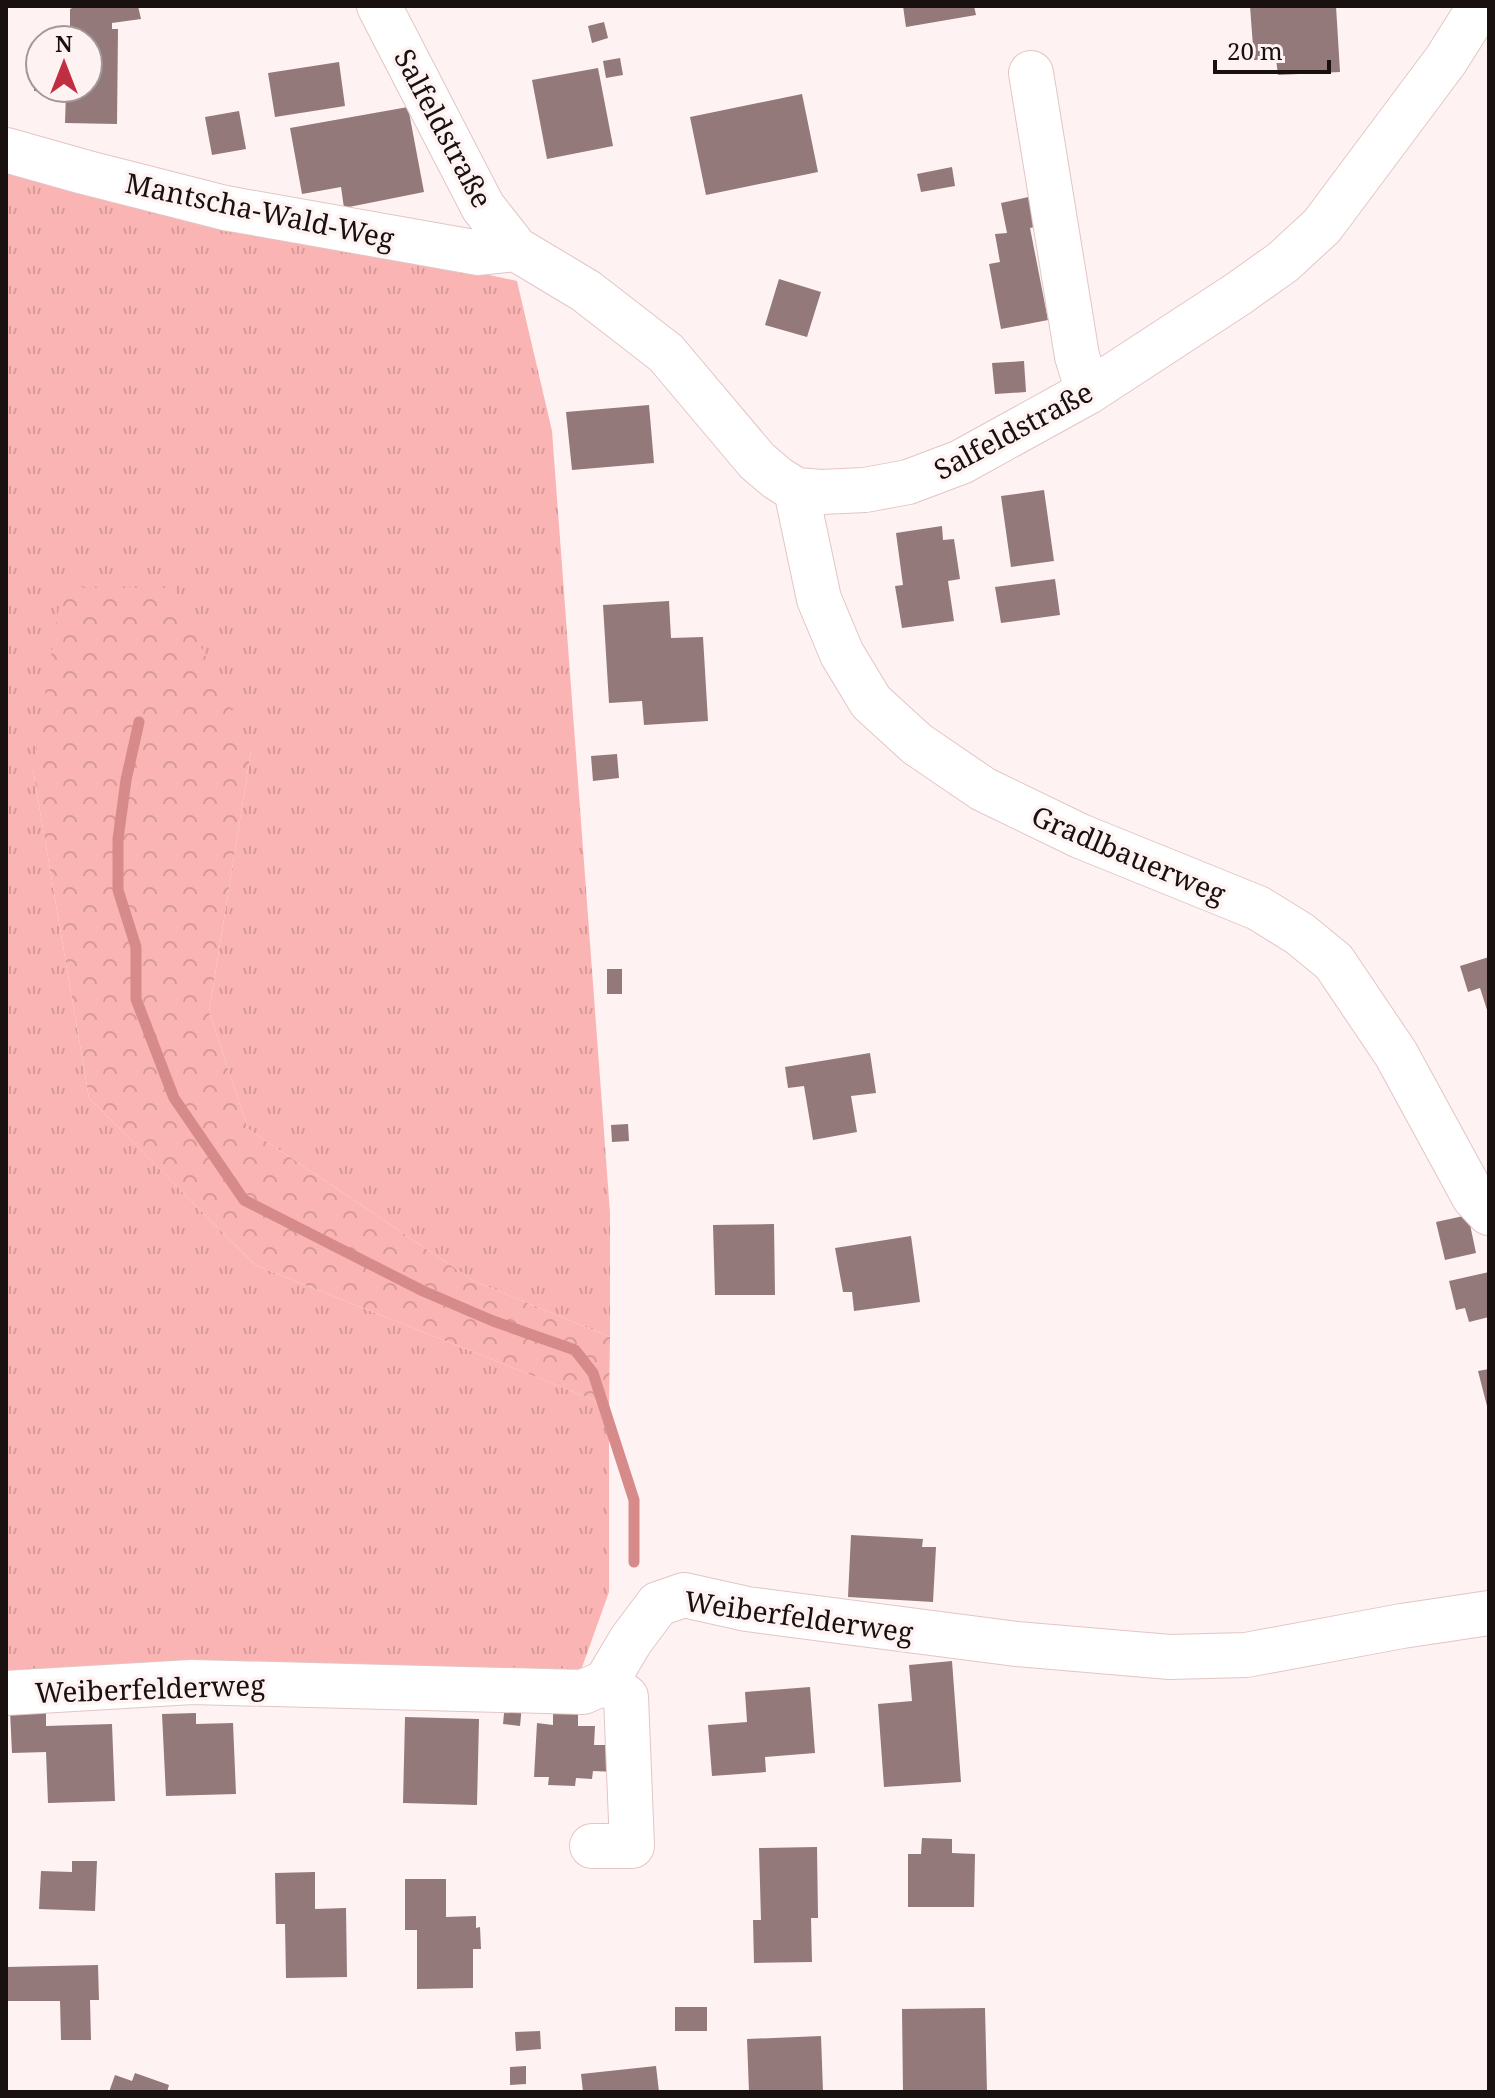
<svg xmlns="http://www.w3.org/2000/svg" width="1495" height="2098" viewBox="0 0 1495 2098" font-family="'Noto Serif',serif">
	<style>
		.grass { fill: url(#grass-tufts) }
		.forest { fill: url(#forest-crowns) }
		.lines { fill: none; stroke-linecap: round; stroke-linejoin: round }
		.stream { stroke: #d78a8a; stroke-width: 11 }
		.building { fill: #937979 }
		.minor-casing { stroke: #e2c6c5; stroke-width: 46 }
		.minor { stroke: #fff; stroke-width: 44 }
		.labels { text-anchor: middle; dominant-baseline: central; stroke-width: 7; stroke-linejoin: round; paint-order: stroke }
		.street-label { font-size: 28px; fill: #191010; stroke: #fef2f2 }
	</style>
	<defs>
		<pattern id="grass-tufts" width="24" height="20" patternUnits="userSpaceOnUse" patternTransform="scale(2)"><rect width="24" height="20" fill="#fab4b3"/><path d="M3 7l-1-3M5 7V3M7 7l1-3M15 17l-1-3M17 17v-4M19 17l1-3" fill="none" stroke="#d69a99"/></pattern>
		<pattern id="forest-crowns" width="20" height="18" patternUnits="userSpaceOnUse" patternTransform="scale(2)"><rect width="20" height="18" fill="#fab4b3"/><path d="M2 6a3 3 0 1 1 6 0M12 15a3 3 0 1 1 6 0" fill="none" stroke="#d69a99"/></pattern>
	</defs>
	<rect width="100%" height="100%" fill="#fef2f2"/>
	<path class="grass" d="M6 172 517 281 552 431 610 1213V1337L474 1281 248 1129 209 1012 251 751 33 770 89 1098 255 1265 609 1406V1592L576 1684 6 1681Z"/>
	<path class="forest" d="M172 586 251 751 209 1012 248 1129 474 1281 610 1337 609 1406 255 1265 89 1098 33 770 62 587Z"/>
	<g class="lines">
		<path class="stream" d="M139 722 126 780 118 839V890L136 947V999L174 1098 244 1200 423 1291 493 1321 575 1350 593 1373 634 1500V1562"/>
	</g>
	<path class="building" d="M77 6H138L141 19 112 23V29H118L117 124 65 123 66 92 34 91 35 42H40V88H88V40H65V28H70V9Z
		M903 6H974L976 15 906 27Z
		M1250 6H1336L1340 72 1278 75 1276 59 1254 60Z
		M604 22 608 38 592 43 588 26Z
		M620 58 623 75 606 78 603 61Z
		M339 62 345 106 275 117 268 73Z
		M598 68 613 146 547 159 532 80Z
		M802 94 818 172 706 195 690 117Z
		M408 107 424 192 344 208 341 187 302 194 290 128Z
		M239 111 246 149 212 155 205 117Z
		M952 167 955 186 921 192 917 174Z
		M1033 196 1039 226 1030 228 1048 320 1001 329 989 264 1000 262 995 234 1007 233 1001 203Z
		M779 279 821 292 807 337 765 325Z
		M1024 361 1026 392 995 394 992 363Z
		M649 405 654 463 572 470 566 412Z
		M1044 490 1054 561 1011 567 1001 496Z
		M942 526 943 540 954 539 960 579 948 581 954 621 902 628 895 586 903 585 896 533Z
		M1055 579 1060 615 1001 623 995 587Z
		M669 601 671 638 703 637 708 721 644 725 642 701 609 703 603 605Z
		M617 754 619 778 593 781 591 756Z
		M1489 957V1013H1488L1480 988 1468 992 1460 966Z
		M607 969H622V994H607Z
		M870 1053 876 1093 851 1096 857 1132 813 1140 804 1086 788 1088 785 1067Z
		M628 1124 629 1141 612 1142 611 1125Z
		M1468 1215 1476 1253 1445 1260 1436 1222Z
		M774 1224 775 1295H715L713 1225Z
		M911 1236 920 1302 854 1311 852 1292H843L835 1248Z
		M1489 1272V1317L1469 1322 1465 1308 1456 1310 1449 1281Z
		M1489 1369V1410H1488L1478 1371Z
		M851 1535 923 1539 922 1547H936L933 1602 848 1597Z
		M952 1661 961 1782 884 1787 878 1704 912 1701 909 1665Z
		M810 1687 815 1753 765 1757 766 1772 712 1776 708 1725 747 1722 745 1692Z
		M505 1703 522 1705 520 1726 503 1724Z
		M46 1709V1726L112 1724 115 1801 48 1803 46 1752 12 1753 10 1711Z
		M196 1713V1724L233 1723 236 1794 166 1796 162 1714Z
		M553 1713 578 1714V1726H595L594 1745H617L616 1772 593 1771 592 1779 576 1778 575 1786 548 1785 549 1777H534L537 1723 553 1725Z
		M405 1717 479 1719 477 1805 403 1803Z
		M922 1838 952 1839V1853L975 1854 974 1907H908V1854H921Z
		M817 1847 818 1918H811L812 1962 754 1963 753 1920H761L759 1848Z
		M72 1861H97L95 1911 39 1909 41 1871 72 1872Z
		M315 1872V1909L346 1908 347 1977 286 1978 285 1924H276L275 1873Z
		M405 1879H446V1917L476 1916V1928L480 1927 481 1949H473V1988L417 1989V1930H405Z
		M98 1965 99 2000H90L91 2040H61L60 2001H6V1967Z
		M675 2007H707V2031H675Z
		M985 2008 987 2092H903L902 2009Z
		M540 2031 541 2049 516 2051 515 2032Z
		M821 2036 823 2092H749L747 2039Z
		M526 2066V2084L510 2085V2067Z
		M656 2066 659 2092H583L581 2074Z
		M135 2073 169 2085 167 2092H109L115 2075 132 2081Z"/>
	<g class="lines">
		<g class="minor-casing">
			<path id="minor" d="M379 6 483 207 516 249 586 291 666 353 757 461 777 478 796 490 821 492 865 490 908 482 961 462 1088 392 1238 294 1283 262 1322 226 1446 60 1480 6
				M1031 73 1077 356 1088 392
				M6 150 84 172 225 208 479 253 516 249
				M796 490 819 599 842 654 871 702 917 744 983 789 1080 836 1258 908 1300 934 1334 962 1396 1054 1474 1197 1489 1213
				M6 1693 192 1682 583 1692 606 1682 631 1640 658 1604 684 1595 747 1609 1016 1644 1170 1657 1246 1655 1402 1626 1489 1613
				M592 1846H632L626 1697 606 1682"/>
		</g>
		<use href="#minor" class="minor"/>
	</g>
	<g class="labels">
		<g class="street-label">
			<text transform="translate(444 128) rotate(62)">Salfeldstraße</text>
			<text transform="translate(260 210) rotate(12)">Mantscha-Wald-Weg</text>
			<text transform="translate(1013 430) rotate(-28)">Salfeldstraße</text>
			<text transform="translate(1129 854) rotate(23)">Gradlbauerweg</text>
			<text transform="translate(799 1616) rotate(8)">Weiberfelderweg</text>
			<text transform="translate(150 1688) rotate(-2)">Weiberfelderweg</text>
		</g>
	</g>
	<rect width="1495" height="2098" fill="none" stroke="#191010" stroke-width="16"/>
	<g transform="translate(64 64)"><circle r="38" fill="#fef2f2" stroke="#a29898" stroke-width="2"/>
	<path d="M0-6L14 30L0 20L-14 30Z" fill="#c02f41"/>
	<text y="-12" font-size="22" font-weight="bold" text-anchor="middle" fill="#191010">N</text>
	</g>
	<path d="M1215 60v12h114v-12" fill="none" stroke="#191010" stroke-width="4"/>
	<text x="1227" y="60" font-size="24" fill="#191010" stroke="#fef2f2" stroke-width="6" paint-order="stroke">20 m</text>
</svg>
